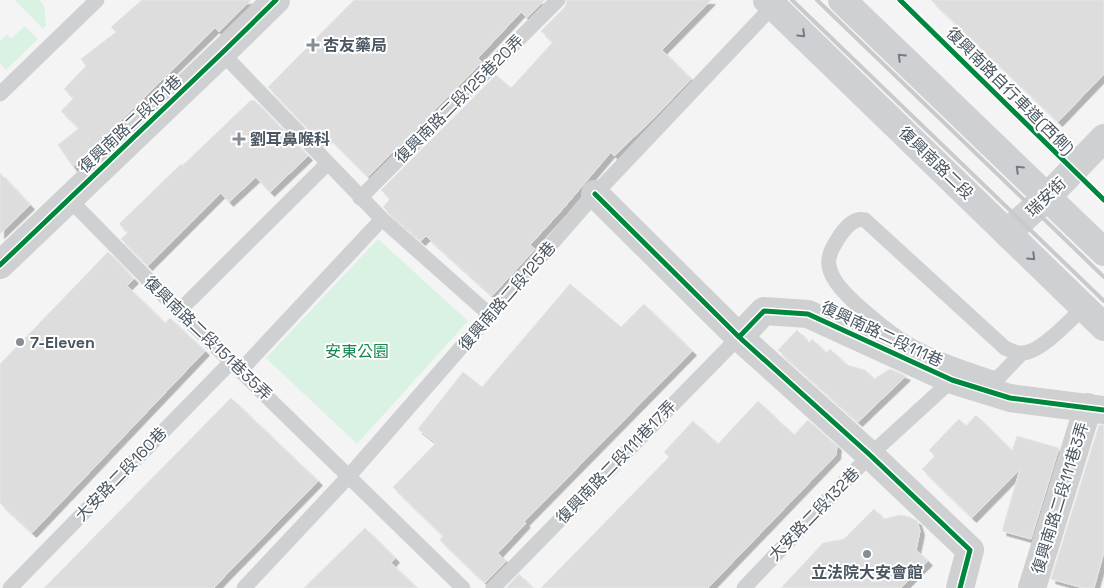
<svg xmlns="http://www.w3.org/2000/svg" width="1104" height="588" viewBox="0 0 1104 588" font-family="'Space Grotesk','Noto Sans TC',sans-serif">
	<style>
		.green { fill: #d9f2e3 }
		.building { fill: #ddddde; stroke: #e5e6e7; filter: url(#shadow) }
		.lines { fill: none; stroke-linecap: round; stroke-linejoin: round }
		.service { stroke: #ced0d2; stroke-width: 15 }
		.minor { stroke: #ced0d2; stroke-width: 28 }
		.tertiary { stroke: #ced0d2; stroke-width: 28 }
		.secondary { stroke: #ced0d4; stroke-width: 28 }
		.rail { stroke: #c9cacc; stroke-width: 4 }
		.cycleway-casing { stroke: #fff; stroke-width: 8 }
		.cycleway { stroke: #00873e; stroke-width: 5 }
		.oneway { stroke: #727b84 }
		.poi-dot { fill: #868d94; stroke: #fff; stroke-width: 2 }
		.labels { text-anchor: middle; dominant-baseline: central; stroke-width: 4; stroke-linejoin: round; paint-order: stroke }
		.poi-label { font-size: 16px; font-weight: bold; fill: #4a5661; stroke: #fff; text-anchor: start }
		.street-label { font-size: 16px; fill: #4a5661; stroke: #fff }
		.park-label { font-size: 16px; fill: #17864f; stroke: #fff }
	</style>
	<defs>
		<filter id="shadow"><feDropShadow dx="4.5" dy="4.5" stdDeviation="0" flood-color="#0004"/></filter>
	</defs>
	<rect width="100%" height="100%" fill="#f4f4f4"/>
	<path class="green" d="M15 0H39L44 5 46 26 43 29Z
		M25 26 38 39 6 70 0 63V41L7 34 11 39Z
		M378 239 468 321 357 444 266 358Z"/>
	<path class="building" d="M142 0H251L219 32 215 28 73 167 58 145 79 128 61 111 74 98 64 89 86 66 81 59 116 32 111 27Z
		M354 0H545L527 18 521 12 478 58 482 62 368 177 328 137 321 143 268 87Z
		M567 0H711L662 50 691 79 655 117 614 156 611 152 562 210 530 245 535 249 492 296 426 236 421 241 388 212 383 207 390 199 381 190 496 75 511 88 553 42 541 31 565 7Z
		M931 0H1104V74L1058 122Z
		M251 100 253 101 254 100 308 156 270 192 256 177 229 202 221 193 148 266 121 239 128 232 119 224 181 164 182 166Z
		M0 173 30 205 0 234Z
		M108 252 134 279 127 286 165 323 170 318 205 351 32 533 0 503V364Z
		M570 284 621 327 644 304 692 351 524 522 526 523 498 553 506 561 485 583 440 540 443 536 393 487 436 443 418 429 463 372 482 387Z
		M797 330 809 343 812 339 826 353 830 349 847 365 865 370 874 379 890 369 906 376 858 422 778 350Z
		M231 398 318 481 225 576 214 588H44Z
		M758 401 794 435 808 420 837 446 836 455 708 588H541L669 457 664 452 693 421 718 444Z
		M976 415 1012 451 1017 436 1059 448 1031 539 1002 531 1020 469 972 518 922 469 935 456 929 450 959 419 966 426Z
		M1099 425H1104V552L1094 588H1083L1051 579Z
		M874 509 884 519 900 515 910 517 917 521 920 531 916 550 928 561 901 588H781L823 543 844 539Z
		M365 528 395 558 391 563 417 588H304Z
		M519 574 533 588H506Z"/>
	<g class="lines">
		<path class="service" d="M222 53 382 219 490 315
			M0 94 97 0
			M360 198 558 0
			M69 199 179 311 463 588
			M179 311 328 163
			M1021 354 999 377 992 378C961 367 928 357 900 339 884 329 869 315 855 303 844 292 832 281 829 266 827 254 835 244 841 234 847 226 855 217 865 220L1005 348C1010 350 1015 353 1020 353 1039 355 1070 320 1084 307
			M241 370 382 219
			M10 588 232 361
			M244 588 349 476 595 194 773 6
			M493 588 739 337
			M744 588 870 455 952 380"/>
		<path class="minor" d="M595 194 739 337 870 455 970 550 960 588
			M1007 233 1047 197 1104 138
			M739 337 764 311 808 314 952 380 1010 398 1104 410
			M1032 588 1088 407"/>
		<path class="tertiary" d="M0 265 222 53 276 0"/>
		<path class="secondary" d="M767 0 1104 327
			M842 0 1104 252"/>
		<path class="rail" d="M792 0 1104 301
			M817 0 1104 277"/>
		<g class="cycleway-casing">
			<path id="cycleway" d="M900 0 1104 200
				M595 194 739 337 870 455 970 550 960 588
				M0 265 222 53 276 0
				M739 337 764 311 808 314 952 380 1010 398 1104 410"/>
		</g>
		<use href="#cycleway" class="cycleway"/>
	</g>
	<defs><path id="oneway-chevron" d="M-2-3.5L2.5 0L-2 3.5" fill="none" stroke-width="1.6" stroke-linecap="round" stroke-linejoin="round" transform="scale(1.25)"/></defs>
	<g class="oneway">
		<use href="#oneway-chevron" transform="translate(802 34) rotate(44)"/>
		<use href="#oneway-chevron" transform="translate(901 57) rotate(-136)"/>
		<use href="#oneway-chevron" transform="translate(1019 169) rotate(-136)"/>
		<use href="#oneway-chevron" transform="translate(1032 257) rotate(44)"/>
	</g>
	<g class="poi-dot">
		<path d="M310.5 37.5h5v5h5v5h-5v5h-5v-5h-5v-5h5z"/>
		<path d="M236.5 131.5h5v5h5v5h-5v5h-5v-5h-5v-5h5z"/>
		<circle cx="20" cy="342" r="5"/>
		<circle cx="867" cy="554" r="5"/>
	</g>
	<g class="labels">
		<g class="poi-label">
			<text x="323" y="45">杏友藥局</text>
			<text x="250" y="139">劉耳鼻喉科</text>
			<text x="30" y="342">7-Eleven</text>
			<text x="867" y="572" text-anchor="middle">立法院大安會館</text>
		</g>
		<g class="street-label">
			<text transform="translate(1010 91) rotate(45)">復興南路自行車道(西側)</text>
			<text transform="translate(459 99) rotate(-45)">復興南路二段125巷20弄</text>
			<text transform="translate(130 124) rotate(-43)">復興南路二段151巷</text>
			<text transform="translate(936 163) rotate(44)">復興南路二段</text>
			<text transform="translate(1046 197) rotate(-44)">瑞安街</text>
			<text transform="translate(507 296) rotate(-49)">復興南路二段125巷</text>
			<text transform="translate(882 334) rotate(25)">復興南路二段111巷</text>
			<text transform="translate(208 338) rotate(44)">復興南路二段151巷35弄</text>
			<text transform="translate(616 462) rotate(-46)">復興南路二段111巷17弄</text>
			<text transform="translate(121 474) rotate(-46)">大安路二段160巷</text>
			<text transform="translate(1060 498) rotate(-73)">復興南路二段111巷3弄</text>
			<text transform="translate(814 514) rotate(-46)">大安路二段132巷</text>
		</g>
		<g class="park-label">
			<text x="357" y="351">安東公園</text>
		</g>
	</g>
</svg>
